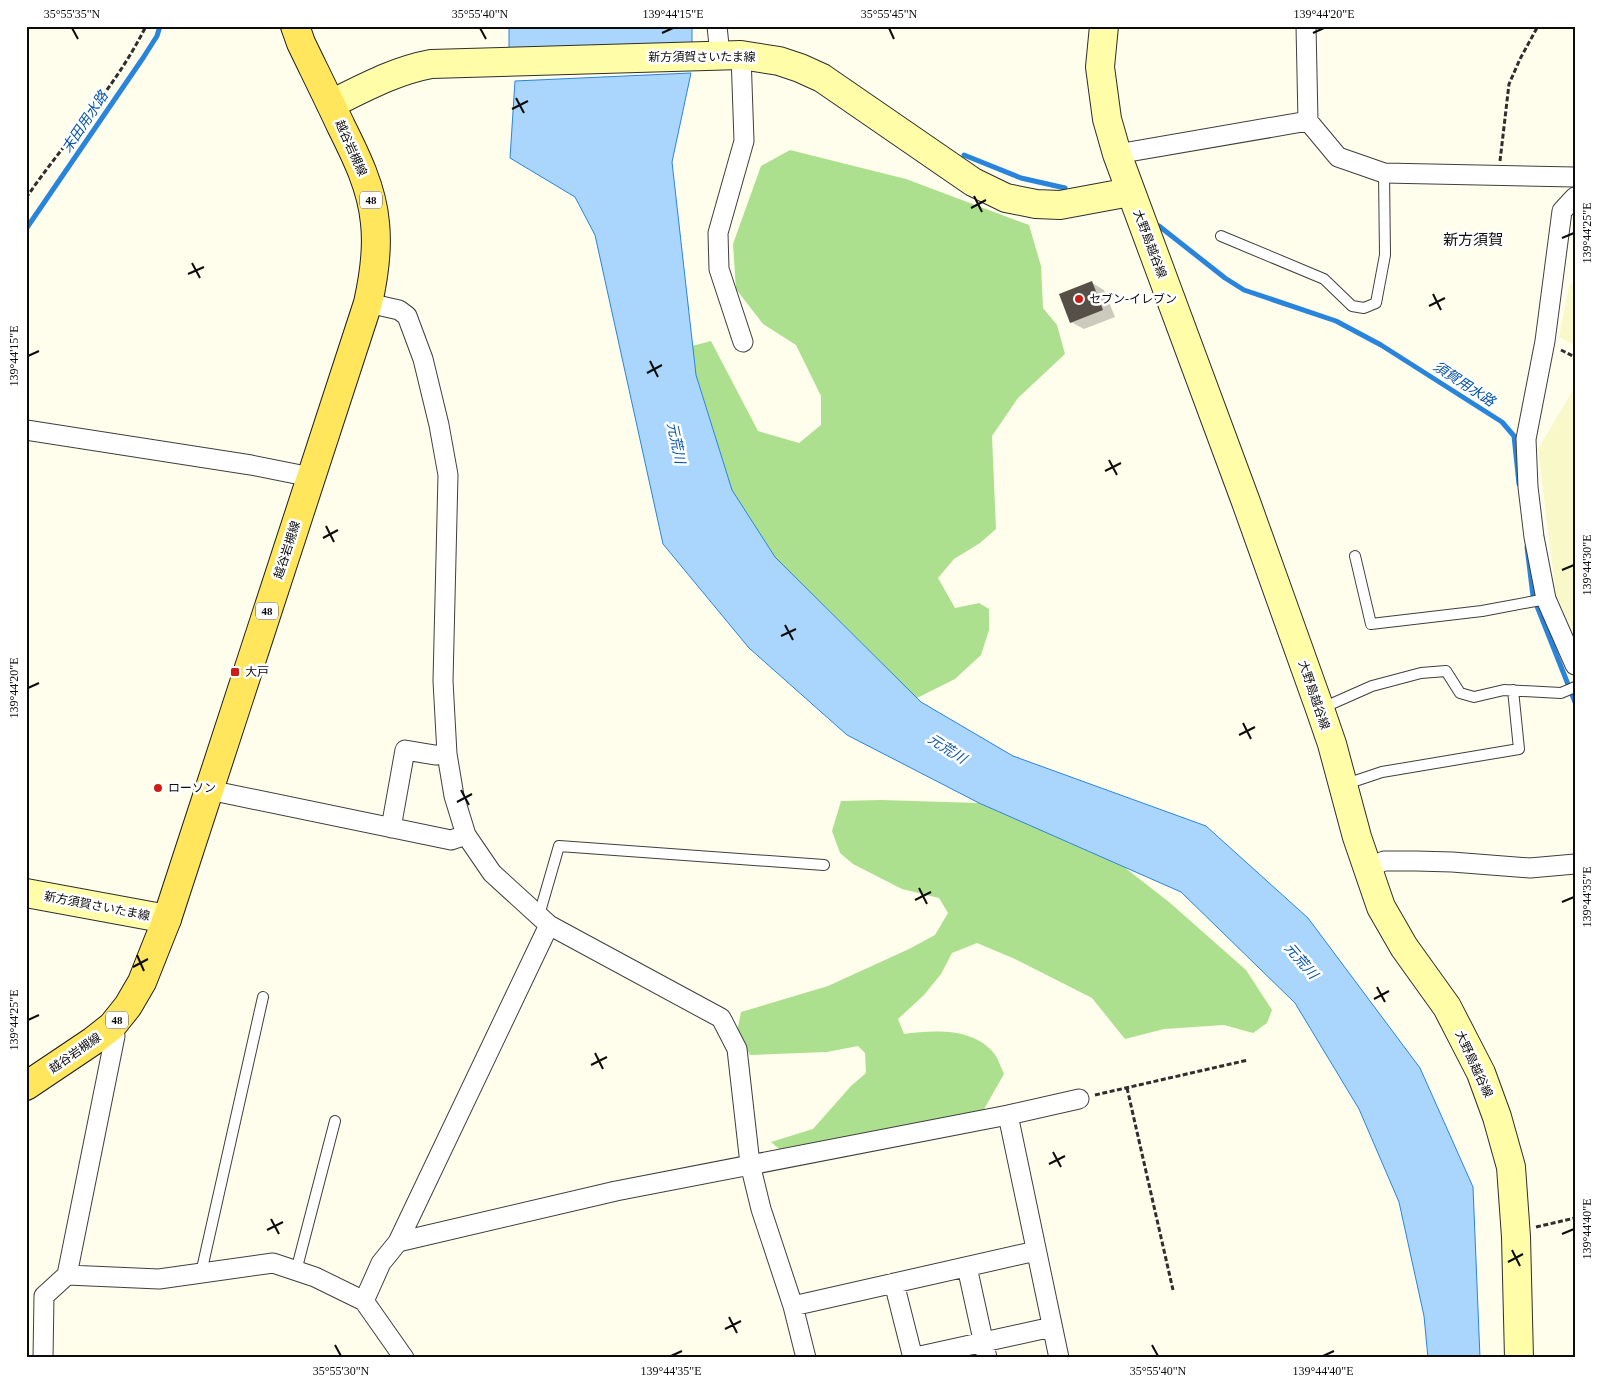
<svg xmlns="http://www.w3.org/2000/svg" width="1601" height="1384" viewBox="0 0 1601 1384" font-family="'Times New Roman','Noto Sans JP',serif">
	<style>
		.farmland { fill: #f8f8c8 }
		.forest { fill: #ace08f }
		.water { fill: #aad6fd; stroke: #2984dc }
		.shadow { fill: #0003 }
		.lines { fill: none; stroke-linecap: round; stroke-linejoin: round }
		.stream { stroke: #2984dc; stroke-width: 5 }
		.building { fill: #564f48 }
		.service-casing { stroke: #3f3f3f; stroke-width: 12 }
		.minor-casing { stroke: #3f3f3f; stroke-width: 21 }
		.secondary-casing { stroke: #2e2e2e; stroke-width: 30 }
		.primary-casing { stroke: #1d1d1d; stroke-width: 30 }
		.path { stroke: #2e2e2e; stroke-width: 3; stroke-dasharray: 5 2.5; stroke-linecap: butt }
		.service { stroke: #fff; stroke-width: 10 }
		.minor { stroke: #fff; stroke-width: 19 }
		.secondary { stroke: #fffda7; stroke-width: 28 }
		.primary { stroke: #ffe65c; stroke-width: 28 }
		.ticks { fill: none; stroke: #0c0c0c; stroke-width: 2 }
		.poi-dot { fill: #cb1e16; stroke: #fff; stroke-width: 2 }
		.labels { text-anchor: middle; dominant-baseline: central; stroke-width: 5; stroke-linejoin: round; paint-order: stroke }
		.shield { fill: #fff; stroke: #555; stroke-width: 1 }
		.shield-label { font-size: 11px; font-weight: bold; fill: #0c0c0c }
		.street-label { font-size: 12px; fill: #0c0c0c; stroke: #fff }
		.poi-label { font-size: 12px; fill: #0c0c0c; stroke: #fff; text-anchor: start }
		.water-label { font-size: 14px; font-style: italic; fill: #0955ab; stroke: #fff }
		.quarter-label { font-size: 15px; fill: #0c0c0c; stroke: #fff }
		.neatline { fill: none; stroke: #0c0c0c; stroke-width: 2 }
		.ticks-label { font-size: 12px; text-anchor: middle; fill: #0c0c0c }
	</style>
	<rect width="100%" height="100%" fill="#fffdec"/>
	<path class="farmland" d="M1575 280V345L1559 337 1569 287Z
		M1575 387V635L1556 594 1538 449Z"/>
	<path class="forest" d="M790 150 906 179 1029 225 1041 266 1043 308 1057 325 1065 354 1018 398 992 436 996 529 980 543 954 559 938 578 955 608 979 603 989 609V630L981 655 955 679 917 698 775 557 732 490 696 375 692 346 711 341 758 431 799 443 821 425V396L796 345 763 324 736 289 733 244 761 166Z
		M881 800 979 803 1124 867 1169 902 1246 970 1272 1010 1267 1023 1253 1033 1224 1025 1164 1029 1125 1039 1092 998 1015 959 977 943 952 953 941 974 924 995 898 1019 904 1034C934 1030 976 1027 996 1056 999 1061 1001 1068 1004 1074L983 1111 784 1153 771 1142 813 1129 851 1086 866 1073 865 1053 858 1046 827 1052 750 1055 737 1032 741 1012 828 986 909 949 935 935 948 913 939 898 902 889 853 864 840 853 832 831 841 801Z"/>
	<path class="water" d="M509 26H692V45L509 54Z
		M691 73 672 162 696 375 732 490 775 557 921 702 1013 756 1206 826 1308 918 1420 1068 1473 1187 1480 1358H1428L1424 1316 1399 1202 1359 1109 1295 1003 1181 892 979 803 847 735 749 648 663 544 595 235 575 197 510 158 515 81Z"/>
	<path class="shadow" d="M1092 283 1104 290 1115 317 1084 329 1071 322Z"/>
	<g class="lines">
		<path class="stream" d="M964 155 1021 178 1065 188
			M1159 226 1225 278 1244 290 1336 321 1381 345 1502 422 1514 436 1519 484
			M26 229 143 58 157 36 160 26
			M1527 547 1533 596 1575 702"/>
	</g>
	<path class="building" d="M1092 281 1103 310 1070 323 1059 294Z"/>
	<g class="lines">
		<g class="service-casing">
			<path id="service" d="M1221 236 1324 279 1352 306 1364 308 1376 303 1385 255 1384 173
				M1355 556 1371 624 1482 611 1546 599
				M1320 709 1372 686 1421 673 1446 671 1460 693 1474 697 1504 690 1561 693 1575 687
				M1343 785 1382 772 1519 749 1513 690
				M539 915 559 846 824 865
				M296 1271 335 1121
				M201 1273 263 997"/>
		</g>
		<g class="minor-casing">
			<path id="minor" d="M717 26 720 55
				M1306 26 1308 121 1338 157 1384 173 1575 177
				M741 55 744 141 718 233 719 269 743 342
				M1117 154 1308 121
				M1575 197 1562 211 1545 341 1526 439 1528 487 1534 537 1546 599 1575 665
				M368 303 399 310 407 316 423 359 439 425 448 475 443 681 447 754 454 796 466 835 492 873 549 925 721 1018 737 1049 750 1164 761 1209 793 1306 806 1358
				M26 430 251 465 311 477
				M209 790 451 840 466 835
				M391 828 405 750 435 755 447 754
				M1368 868 1384 861H1416L1452 862 1530 868 1575 864
				M1008 1115 1059 1358
				M398 1242 616 1191 1008 1115 1079 1099
				M967 1267 987 1358
				M67 1275 159 1279 273 1263 315 1277 364 1301 404 1358
				M894 1283 913 1358
				M364 1301 381 1263 398 1242 549 925
				M793 1306 1036 1251
				M43 1358 44 1296 67 1275 115 1036 112 1026
				M911 1358 1052 1327"/>
		</g>
		<g class="secondary-casing">
			<path id="secondary" d="M1104 26 1100 67 1107 119 1117 154 1246 502 1320 709 1332 744 1357 837 1381 907 1404 947 1447 1007 1481 1073 1497 1117 1511 1167 1516 1237 1519 1358
				M331 104C364 88 394 71 431 64L741 55 779 61 800 68 822 78 973 182 1006 198 1036 204 1060 205 1130 192
				M26 893 167 919"/>
		</g>
		<g class="primary-casing">
			<path id="primary" d="M26 1086 93 1041 112 1026 128 1006 142 982 167 919 368 303C374 276 378 250 375 223 372 188 356 156 341 126 328 98 314 70 301 43L295 26"/>
		</g>
		<path class="path" d="M1500 161 1509 84 1520 59 1538 26
			M26 198C65 141 115 89 146 26
			M1561 350 1575 357
			M1127 1088 1173 1290
			M1095 1095 1248 1060
			M1536 1227 1575 1218"/>
		<use href="#service" class="service"/>
		<use href="#minor" class="minor"/>
		<use href="#secondary" class="secondary"/>
		<use href="#primary" class="primary"/>
	</g>
	<path class="ticks" d="M72 28 78 39M480 28 486 39M889 28 894 39M662 33 673 28M1313 33 1324 28M516 98 524 113M512 109 528 101M974 196 982 212M971 208 986 200M1562 238 1574 233M192 263 200 278M188 274 204 267M1433 294 1441 310M1429 306 1445 298M28 356 39 351M650 361 658 377M647 373 662 365M1109 460 1117 475M1105 471 1121 463M326 526 334 542M323 538 338 530M1562 570 1574 565M785 625 793 640M781 636 796 629M28 688 39 683M1243 723 1251 739M1239 735 1255 727M461 790 469 805M457 802 472 794M919 888 927 904M915 900 931 892M1562 902 1574 897M137 955 144 971M133 967 148 959M1377 987 1385 1002M1374 999 1389 991M28 1020 39 1015M595 1053 603 1069M591 1065 607 1057M1053 1152 1061 1167M1049 1164 1065 1156M271 1219 279 1234M267 1230 283 1222M1562 1234 1574 1229M1512 1250 1520 1266M1508 1262 1523 1254M729 1317 737 1333M725 1329 741 1321M335 1345 341 1356M1152 1345 1158 1356M671 1356 682 1351M1323 1356 1334 1351"/>
	<g class="poi-dot">
		<circle cx="1079" cy="299" r="5"/>
		<rect x="230" y="667" width="10" height="10" rx="2.5"/>
		<circle cx="158" cy="788" r="5"/>
	</g>
	<g class="labels">
		<g class="shield">
			<rect x="360" y="191.5" width="22" height="17" rx="4"/>
			<rect x="256" y="602.5" width="22" height="17" rx="4"/>
			<rect x="106" y="1011.5" width="22" height="17" rx="4"/>
		</g>
		<g class="shield-label">
			<text x="371" y="200">48</text>
			<text x="267" y="611">48</text>
			<text x="117" y="1020">48</text>
		</g>
		<g class="street-label">
			<text x="702" y="57">新方須賀さいたま線</text>
			<text transform="translate(351 148) rotate(66)">越谷岩槻線</text>
			<text transform="translate(1150 244) rotate(69)">大野島越谷線</text>
			<text transform="translate(287 550) rotate(-72)">越谷岩槻線</text>
			<text transform="translate(1314 695) rotate(71)">大野島越谷線</text>
			<text transform="translate(97 906) rotate(11)">新方須賀さいたま線</text>
			<text transform="translate(75 1053) rotate(-35)">越谷岩槻線</text>
			<text transform="translate(1474 1064) rotate(65)">大野島越谷線</text>
		</g>
		<g class="poi-label">
			<text x="1089" y="299">セブン-イレブン</text>
			<text x="245" y="672">大戸</text>
			<text x="168" y="788">ローソン</text>
		</g>
		<g class="water-label">
			<text transform="translate(85 122) rotate(-56)">末田用水路</text>
			<text transform="translate(1464 384) rotate(33)">須賀用水路</text>
			<text transform="translate(676 443) rotate(78)">元荒川</text>
			<text transform="translate(947 749) rotate(33)">元荒川</text>
			<text transform="translate(1301 961) rotate(49)">元荒川</text>
		</g>
		<g class="quarter-label">
			<text x="1473" y="240">新方須賀</text>
		</g>
	</g>
	<rect width="1601" height="1384" fill="none" stroke="#ffffff" stroke-width="55"/>
	<rect x="28" y="28" width="1546" height="1328" class="neatline"/>
	<g class="ticks-label">
		<text x="72" y="18">35°55'35"N</text>
		<text x="480" y="18">35°55'40"N</text>
		<text x="673" y="18">139°44'15"E</text>
		<text x="889" y="18">35°55'45"N</text>
		<text x="1324" y="18">139°44'20"E</text>
		<text transform="translate(1587 233) rotate(-90)" y="4">139°44'25"E</text>
		<text transform="translate(14 356) rotate(-90)" y="4">139°44'15"E</text>
		<text transform="translate(1587 565) rotate(-90)" y="4">139°44'30"E</text>
		<text transform="translate(14 688) rotate(-90)" y="4">139°44'20"E</text>
		<text transform="translate(1587 897) rotate(-90)" y="4">139°44'35"E</text>
		<text transform="translate(14 1020) rotate(-90)" y="4">139°44'25"E</text>
		<text transform="translate(1587 1229) rotate(-90)" y="4">139°44'40"E</text>
		<text x="341" y="1375">35°55'30"N</text>
		<text x="671" y="1375">139°44'35"E</text>
		<text x="1158" y="1375">35°55'40"N</text>
		<text x="1323" y="1375">139°44'40"E</text>
	</g>
</svg>
